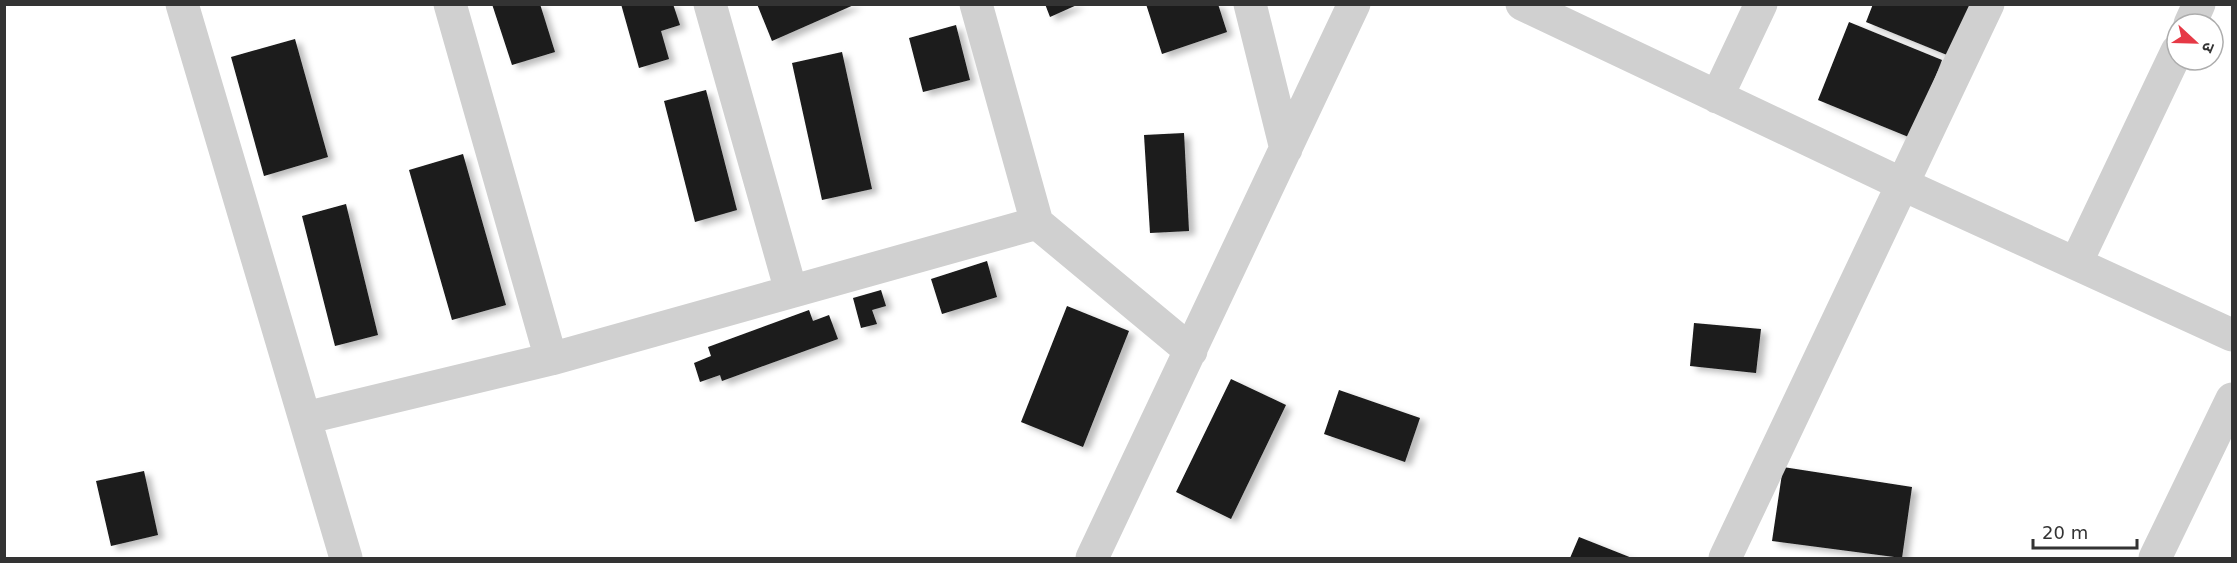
<svg xmlns="http://www.w3.org/2000/svg" width="2237" height="563" viewBox="0 0 2237 563" font-family="'DejaVu Sans','Noto Sans Devanagari',sans-serif">
	<style>
		.building { fill: #1a1a1a; filter: url(#shadow) }
		.lines { fill: none; stroke-linecap: round; stroke-linejoin: round }
		.minor { stroke: #d0d0d0; stroke-width: 33 }
	</style>
	<defs>
		<filter id="shadow"><feDropShadow dx="6" dy="4" stdDeviation="3" flood-color="#0004"/></filter>
	</defs>
	<rect width="100%" height="100%" fill="#fff"/>
	<path class="building" d="M492 4H540L555 52 512 65Z
		M621 4H673L680 25 661 31 669 59 639 68Z
		M757 4H856L772 41Z
		M1045 4H1079L1050 17Z
		M1146 4H1218L1227 32 1162 54Z
		M1873 4H1973L1952 57 1866 22Z
		M1849 22 1942 60 1911 138 1818 100Z
		M956 25 970 80 923 92 909 38Z
		M295 39 328 157 264 176 231 57Z
		M842 52 872 189 822 200 792 63Z
		M706 90 737 210 695 222 664 101Z
		M1184 133 1189 231 1150 233 1144 135Z
		M463 154 506 305 452 320 409 170Z
		M346 204 378 335 335 346 302 216Z
		M987 261 997 297 942 314 931 279Z
		M881 290 886 306 872 310 877 324 861 328 853 298Z
		M1067 306 1129 331 1083 447 1021 422Z
		M809 310 813 321 829 315 838 339 722 381 720 375 700 382 694 363 711 356 708 347Z
		M1694 323 1761 329 1756 373 1690 366Z
		M1231 379 1286 405 1231 519 1176 492Z
		M1339 390 1420 418 1405 462 1324 434Z
		M1783 467 1912 487 1902 558 1772 541Z
		M144 471 158 535 111 546 96 481Z
		M1579 537 1632 558H1570Z"/>
	<g class="lines">
		<path class="minor" d="M182 4 346 558
			M450 4 551 359
			M710 4 791 291
			M976 4 1037 223 1191 351
			M1250 4 1286 149
			M1522 4 1904 185 2232 335
			M2190 24 2199 4
			M1717 97 1761 4
			M2076 263 2177 51
			M305 418 551 359 1037 223
			M1092 558 1354 4
			M1725 558 1988 4
			M2155 558 2232 399"/>
	</g>
	<rect width="2237" height="563" fill="none" stroke="#333333" stroke-width="12"/>
	<g transform="translate(2195 42) rotate(112)"><circle r="28" fill="#ffffff" stroke="#adadad" stroke-width="1.5"/>
	<path d="M0-4.5L10 22L0 15L-10 22Z" fill="#e63946"/>
	<text y="-9" font-size="16" font-weight="bold" text-anchor="middle" fill="#333333">उ</text>
	</g>
	<path d="M2033 539v9h104v-9" fill="none" stroke="#333333" stroke-width="3"/>
	<text x="2042" y="539" font-size="18" fill="#333333" stroke="#ffffff" stroke-width="4.5" paint-order="stroke">20 m</text>
</svg>
